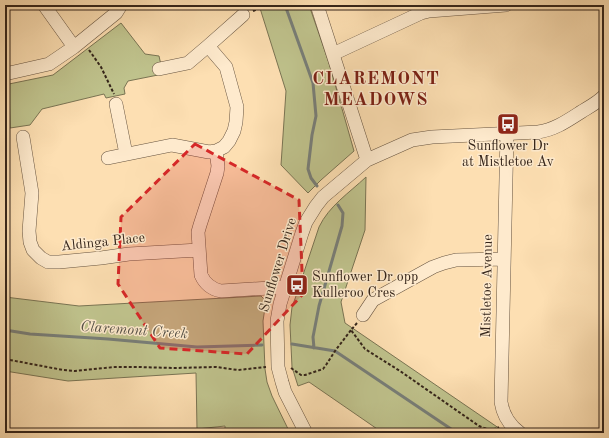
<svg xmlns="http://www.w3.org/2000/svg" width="609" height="438" viewBox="0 0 609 438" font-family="'Old Standard TT',serif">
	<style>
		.green { fill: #bfc28c; stroke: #7a7453 }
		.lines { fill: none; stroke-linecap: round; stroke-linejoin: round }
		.stream { stroke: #787e78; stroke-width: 3 }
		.minor-casing { stroke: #675440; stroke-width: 14 }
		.path { stroke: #35251a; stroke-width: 2; stroke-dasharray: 3 2; stroke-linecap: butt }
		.minor { stroke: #feeacd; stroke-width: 13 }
		.marked { fill: #d62828; fill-opacity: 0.2; stroke: #d62828; stroke-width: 3; stroke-dasharray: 8 5; stroke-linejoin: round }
		.labels { text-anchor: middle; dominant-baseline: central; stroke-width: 3; stroke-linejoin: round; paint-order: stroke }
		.poi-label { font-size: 14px; fill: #35251a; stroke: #feeacd }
		.street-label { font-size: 14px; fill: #35251a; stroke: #feeacd }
		.water-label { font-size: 15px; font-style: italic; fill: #565249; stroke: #feeacd }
		.district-label { font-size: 18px; font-weight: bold; letter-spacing: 1px; fill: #7a1f14; stroke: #feeacd }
	</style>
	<rect width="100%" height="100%" fill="#fddfb2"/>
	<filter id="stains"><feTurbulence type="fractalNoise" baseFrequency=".005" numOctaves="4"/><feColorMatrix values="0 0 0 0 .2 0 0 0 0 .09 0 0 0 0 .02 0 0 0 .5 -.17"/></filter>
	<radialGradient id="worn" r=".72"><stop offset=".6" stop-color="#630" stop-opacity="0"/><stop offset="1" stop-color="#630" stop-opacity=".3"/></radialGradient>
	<path class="green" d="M259 5H309L329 63 354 151 321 180 308 193 281 165 286 91Z
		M121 23 145 54 159 56 163 74 128 81 124 88 125 94 106 98 104 94 42 109 30 125 10 128 9 84 53 75Z
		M366 177 365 230 341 302 345 323 506 433H383L309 382 298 386 292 367 290 325 292 307 296 296 319 227C329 206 349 193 366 177Z
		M261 296 266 301 263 321 265 369 267 382 272 396 290 433H225V426L197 429 196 373 68 381 5 371V297L79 306Z"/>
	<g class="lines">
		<path class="stream" d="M285 5 313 83 316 116 312 135 308 169 311 178 317 186
			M5 330 30 334 108 339 197 347 262 345
			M292 344 335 351 457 433
			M314 348 313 337 319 306 342 226 343 213 338 205"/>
		<g class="minor-casing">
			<path id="minor" d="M44 5 74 47
				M317 5 367 160
				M333 54 421 13 429 11 506 5
				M159 69 188 63 208 46 243 15
				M5 74 49 64 74 47 116 13 121 5
				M116 104 126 154
				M507 133 501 402C503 415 509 425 520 433
				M23 137 32 193 29 231 30 242 33 250 41 258 48 262H59L101 258 129 254 199 250
				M216 151 218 166 217 173 200 225 198 232 201 275C205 284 211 289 221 291L285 287
				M108 158 172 145 209 152 216 151 224 147 229 141 234 131 236 122 237 107 226 67 208 46
				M363 315 373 300 433 267 444 263 456 260 503 259
				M306 433 285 392 282 382 278 367 277 321 280 304 302 233 306 222 316 206 323 197 367 160 412 140 432 137 538 132C554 130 567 121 581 112 589 107 597 103 604 96"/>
		</g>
		<path class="path" d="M253 11 268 5
			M89 50 101 67 114 94
			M357 323 351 330 365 349 400 371 479 426C486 429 492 431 499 427
			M5 359 63 370 75 371 115 367H138L174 368 216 367 238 370 266 367
			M291 368 301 375H305L323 369 326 365 335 351 351 330"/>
		<use href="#minor" class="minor"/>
	</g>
	<path class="marked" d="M195 144 299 200 303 294 247 354 160 348 118 284 121 217Z"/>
	<defs>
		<g id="bus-square" transform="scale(1.15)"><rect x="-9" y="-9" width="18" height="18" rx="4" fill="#8f2418" stroke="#feeacd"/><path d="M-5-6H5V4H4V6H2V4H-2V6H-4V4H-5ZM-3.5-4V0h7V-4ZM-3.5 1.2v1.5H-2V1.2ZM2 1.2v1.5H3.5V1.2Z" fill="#fff"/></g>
	</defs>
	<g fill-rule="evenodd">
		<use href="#bus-square" x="508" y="124"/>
		<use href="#bus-square" x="297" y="285"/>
	</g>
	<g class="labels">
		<g class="poi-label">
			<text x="508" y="146">Sunflower Dr<tspan x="508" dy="16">at Mistletoe Av</tspan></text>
			<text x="312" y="277" text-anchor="start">Sunflower Dr opp<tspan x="312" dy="16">Kulleroo Cres</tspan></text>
		</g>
		<g class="street-label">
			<text transform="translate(103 242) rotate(-6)">Aldinga Place</text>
			<text transform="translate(278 265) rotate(-73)">Sunflower Drive</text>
			<text transform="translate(487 286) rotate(-89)">Mistletoe Avenue</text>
		</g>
		<g class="water-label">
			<text transform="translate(134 331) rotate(4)">Claremont Creek</text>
		</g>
		<g class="district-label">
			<text x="376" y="79">CLAREMONT<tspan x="376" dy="21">MEADOWS</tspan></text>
		</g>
	</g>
	<rect width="609" height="438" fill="none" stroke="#fddfb2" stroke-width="20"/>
	<rect x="6" y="6" width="597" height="426" fill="none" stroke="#35251a" stroke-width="2"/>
	<rect x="10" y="10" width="589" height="418" fill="none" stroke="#35251a"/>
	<rect width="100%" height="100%" filter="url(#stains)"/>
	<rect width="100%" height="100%" fill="url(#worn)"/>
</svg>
